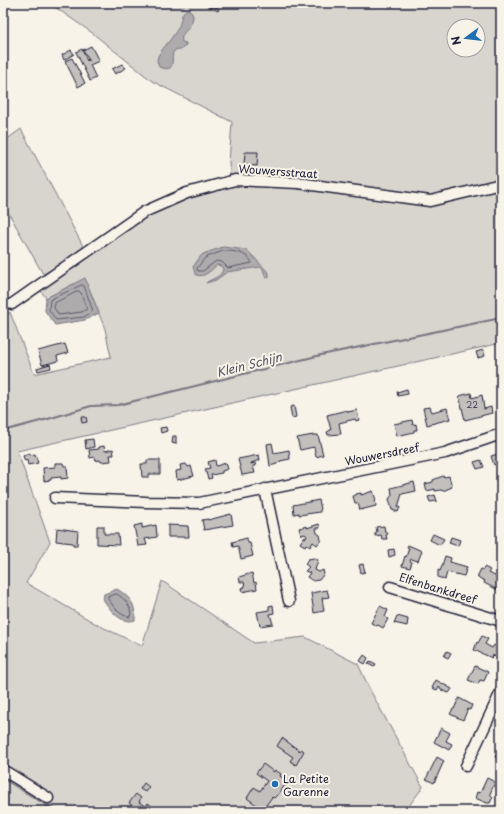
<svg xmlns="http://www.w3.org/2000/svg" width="504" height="814" viewBox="0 0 504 814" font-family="'Playpen Sans',sans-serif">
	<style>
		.green { fill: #d8d5cf; stroke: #7d7c85; fill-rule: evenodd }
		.water { fill: #aeabad; stroke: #76747f }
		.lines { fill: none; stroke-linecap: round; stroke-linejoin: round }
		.shore { stroke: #5a5969; stroke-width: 1 }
		.stream { stroke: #76747f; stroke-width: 2 }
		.building { fill: #c2bfbd; stroke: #22223b }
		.minor-casing { stroke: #22223b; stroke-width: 13 }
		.minor { stroke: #f7f3e8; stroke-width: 10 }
		.poi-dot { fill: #1f6fb2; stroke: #f7f3e8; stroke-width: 1.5 }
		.labels { text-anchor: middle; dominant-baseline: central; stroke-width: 4; stroke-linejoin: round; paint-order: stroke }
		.number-label { font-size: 9px; fill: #4a495c }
		.street-label { font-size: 11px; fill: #22223b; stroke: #f7f3e8 }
		.poi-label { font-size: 11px; fill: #22223b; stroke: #f7f3e8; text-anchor: start }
		.water-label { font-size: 12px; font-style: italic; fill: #535263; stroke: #f7f3e8 }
	</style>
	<rect width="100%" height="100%" fill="#f7f3e8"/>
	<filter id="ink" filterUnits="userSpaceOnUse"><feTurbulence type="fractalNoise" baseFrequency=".025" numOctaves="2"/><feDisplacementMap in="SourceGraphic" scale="8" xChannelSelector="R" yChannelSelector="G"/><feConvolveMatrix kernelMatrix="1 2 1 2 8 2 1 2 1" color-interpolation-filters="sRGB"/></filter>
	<g filter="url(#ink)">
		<path class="green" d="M49 3H501V343L17 451 50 542 26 583 98 625 142 646 162 581 254 643 305 637 358 664 370 690 423 787 405 811H53L54 808 3 767V318L10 312 34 374 111 357 105 329 85 279 46 298 37 286 63 265 43 274 3 203V142L21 129 85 250 187 189 230 176 229 162 232 122 152 81 91 32ZM454 26H478V50H454Z
			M3 779 47 806 49 809 48 811H3Z"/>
		<path class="water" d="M187 9 191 11 193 16C193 19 192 22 190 25 187 32 180 33 182 42L186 43V45L181 50 177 49 173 52C171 62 176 73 159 67L157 61 158 56C164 46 173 38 179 26 182 20 180 13 187 9Z
			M223 247 247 250 269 273V277L266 278 263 269 260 267 227 272 216 280 206 283C212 278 222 277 223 269L221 266 217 265C211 270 205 278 196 275L193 267 200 257 203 254Z
			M85 278 99 313 85 320 55 325 45 311 46 298Z
			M117 589C130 597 136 604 135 620 121 625 110 610 103 599L104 594Z
			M3 774 53 805V811H48L49 809 47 806 3 779Z"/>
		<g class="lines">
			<path class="shore" d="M223 251C234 251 247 252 252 263L228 268 222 262 216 261 203 271H198L197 268 205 258Z
				M82 285 84 286 93 311 84 317 56 320 49 310 50 300Z
				M79 291 81 293 87 309 82 312 59 315 54 308 55 303Z
				M117 594C125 599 133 607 130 617 120 616 114 607 108 599V597Z"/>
			<path class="stream" d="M3 431 48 419 91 406 118 405 321 355 501 318"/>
		</g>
		<path class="building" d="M201 3H212L216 5 215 7 219 9 218 11Z
			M91 46 99 61 90 65 96 78 90 81 76 52 82 49 87 61 89 60 83 50Z
			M71 50 74 54 64 60 62 55Z
			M72 58 85 83 78 87 65 61Z
			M122 64 126 68 115 74 112 69Z
			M245 152H258L257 166 244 165Z
			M65 344 68 353 57 356 58 361 42 365 38 351Z
			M483 350 485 356 478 358 476 352Z
			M50 364 51 368 38 371 37 368Z
			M407 389 408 394 398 396 397 392Z
			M471 393 472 398 482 395 484 409 491 407 492 413 465 420 459 396Z
			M294 406 296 417 292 418 290 407Z
			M430 407 432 412 447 408 450 419 427 425 423 408Z
			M347 410 348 412 357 410 359 420 356 421 355 419 339 423 341 434 328 435 327 432 331 430 327 415Z
			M81 417H86L87 422 82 423Z
			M412 420 413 425 416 424 417 430H414V432L397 436 394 424Z
			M166 427 167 431 161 433 160 428Z
			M313 435H318L323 455 316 457 314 447 300 450 297 438Z
			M173 436H176V444L172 443Z
			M93 439 94 447 86 449 85 440Z
			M272 443 274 453 289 450 290 459 280 461V462L277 463V464L270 466 267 444Z
			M104 446 105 451 113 449 114 455H110L111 461 101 462 100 460 96 461 95 457 90 458 89 450 99 449V447Z
			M30 453V455L35 454 38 463 28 465 27 460 25 461 23 456Z
			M501 453V462L494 465 491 456Z
			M259 455 260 460 251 463V464L255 463 256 466H253L255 473 242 475 238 459Z
			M147 460H160V474H149V477H142L141 464H147Z
			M215 460 216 466 226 463 228 469 222 471V473L211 475 212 478 208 479 205 469 210 468 208 462Z
			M481 460 484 467 477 469 474 462Z
			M55 463H63L64 466H67L68 478 61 479V477L51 478V480L44 481 43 468 55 467Z
			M186 464 188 467 191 466 194 476 177 480 176 471 181 470 180 465Z
			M443 476 444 477 449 476 452 487 443 491 441 490 435 491V489L427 491 425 484 433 482V480Z
			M414 482 416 491 402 494 398 507H400L398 512 392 510 389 499 392 495 391 488Z
			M373 491 376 500H375L376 506 360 510 358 503H355L353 496 356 495V494L361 493V495Z
			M435 495 437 501 430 502 428 497Z
			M319 500 321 509 320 510V512L299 515V513L294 514 293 505Z
			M231 514 233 525 204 530 202 520 208 519V520Z
			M142 524V528L156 525 157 537 145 539 147 545 138 546 134 526Z
			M319 524 320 528H316L317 533 320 535 321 540 317 545 313 542 310 547 306 544 305 546 300 543 304 537 306 538 307 536 305 534 301 535 299 528 307 526V528Z
			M168 525 188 526 189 537H168Z
			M97 526H104V534H118L119 545 97 544Z
			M384 526 385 532H387L388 534 386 535 387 539H382L381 535 375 536V533L377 532 376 527Z
			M57 528 78 531 77 545H73V543L56 541Z
			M433 534 444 539 440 545 430 540Z
			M451 537 460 540 458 546 449 543Z
			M247 538 248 543H250L253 556 241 559 238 546 233 547 232 542Z
			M408 545 422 551 418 561 411 559 410 561 412 562 410 568 402 566 405 556 406 557 409 548 407 547Z
			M394 549 395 555 389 557 388 550Z
			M445 556 451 558 450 562 467 567 464 576 447 572 445 580 438 577V570L440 571 442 566Z
			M314 558 318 560 315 570 319 572 323 570 324 574 319 580 313 581 307 577 310 573 305 571 309 567 305 564 308 559Z
			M363 564 365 572 361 573 359 565Z
			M484 567 490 570 488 573 495 576 499 577V578L501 579 500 591 484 583 485 581 477 577 481 569 483 570Z
			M252 573 254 583 256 582 257 589 242 592 241 588 245 587 244 582H240L239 577Z
			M327 590 329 597 322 598 324 611 314 613 311 593Z
			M273 605 274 613 270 614 273 624 260 626 257 612 269 610V606Z
			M380 606 388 610 385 617 388 619 383 628 378 625 377 626 371 623Z
			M397 616 408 619 407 626 394 623Z
			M482 636 488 639 485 644 492 648 494 645 500 648 495 657 493 655 492 658 474 650 477 642 478 643Z
			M447 651 451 653 448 658 444 656Z
			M364 655 368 658 365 664 360 661Z
			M370 661 376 664 374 667 368 664Z
			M475 666 488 672 484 681 480 680 478 684 468 680Z
			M436 680 452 689 449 693 441 690 439 686 437 690 432 688Z
			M459 698 472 705 470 710 468 709 463 720 450 714 453 709H454Z
			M441 728 450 733 446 741 452 744 449 750 434 742Z
			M282 738 300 751 301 749 304 751 296 765 290 761 293 757 277 746Z
			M501 747V763H499L501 760 495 757Z
			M437 757 444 761 434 783 426 779Z
			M263 764 274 772 275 770 281 774 280 776 288 781 278 795H277L274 798 272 797 264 808 260 806 259 807 247 798 254 787 260 791 267 781 256 773Z
			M487 778 495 782 490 794 493 797 490 803H487L475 798 477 792 480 793Z
			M144 783 149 787 145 792 140 789Z
			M136 794 141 798 139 802 146 807 148 803 157 810 156 811H139L129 803Z"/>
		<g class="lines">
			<g class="minor-casing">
				<path id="minor" d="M12 304 144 212 187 193 235 180 298 183 430 201 501 184
					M265 489 289 601
					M55 498 146 502 199 503 445 453 501 434
					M390 587 501 621
					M466 766 501 692
					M3 770 48 798"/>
			</g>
			<use href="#minor" class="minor"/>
		</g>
	</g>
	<circle class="poi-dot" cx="275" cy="784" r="4"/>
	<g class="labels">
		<g class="number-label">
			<text x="472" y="404">22</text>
		</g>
		<g class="street-label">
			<text transform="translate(278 171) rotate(4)">Wouwersstraat</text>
			<text transform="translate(382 454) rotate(-11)">Wouwersdreef</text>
			<text transform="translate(438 588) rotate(17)">Elfenbankdreef</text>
		</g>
		<g class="poi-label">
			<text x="283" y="778">La Petite<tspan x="283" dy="13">Garenne</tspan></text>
		</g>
		<g class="water-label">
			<text transform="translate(249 364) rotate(-14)">Klein Schijn</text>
		</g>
	</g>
	<rect width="504" height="814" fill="none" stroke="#f7f3e8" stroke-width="16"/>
	<rect x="8" y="8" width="488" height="798" fill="none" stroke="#22223b" stroke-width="1.5" filter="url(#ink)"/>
	<g transform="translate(466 38) rotate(255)"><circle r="19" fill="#f7f3e8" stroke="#a29fa3"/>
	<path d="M0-3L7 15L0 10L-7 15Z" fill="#1f6fb2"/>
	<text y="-6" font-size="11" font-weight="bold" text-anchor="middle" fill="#22223b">N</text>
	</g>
</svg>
